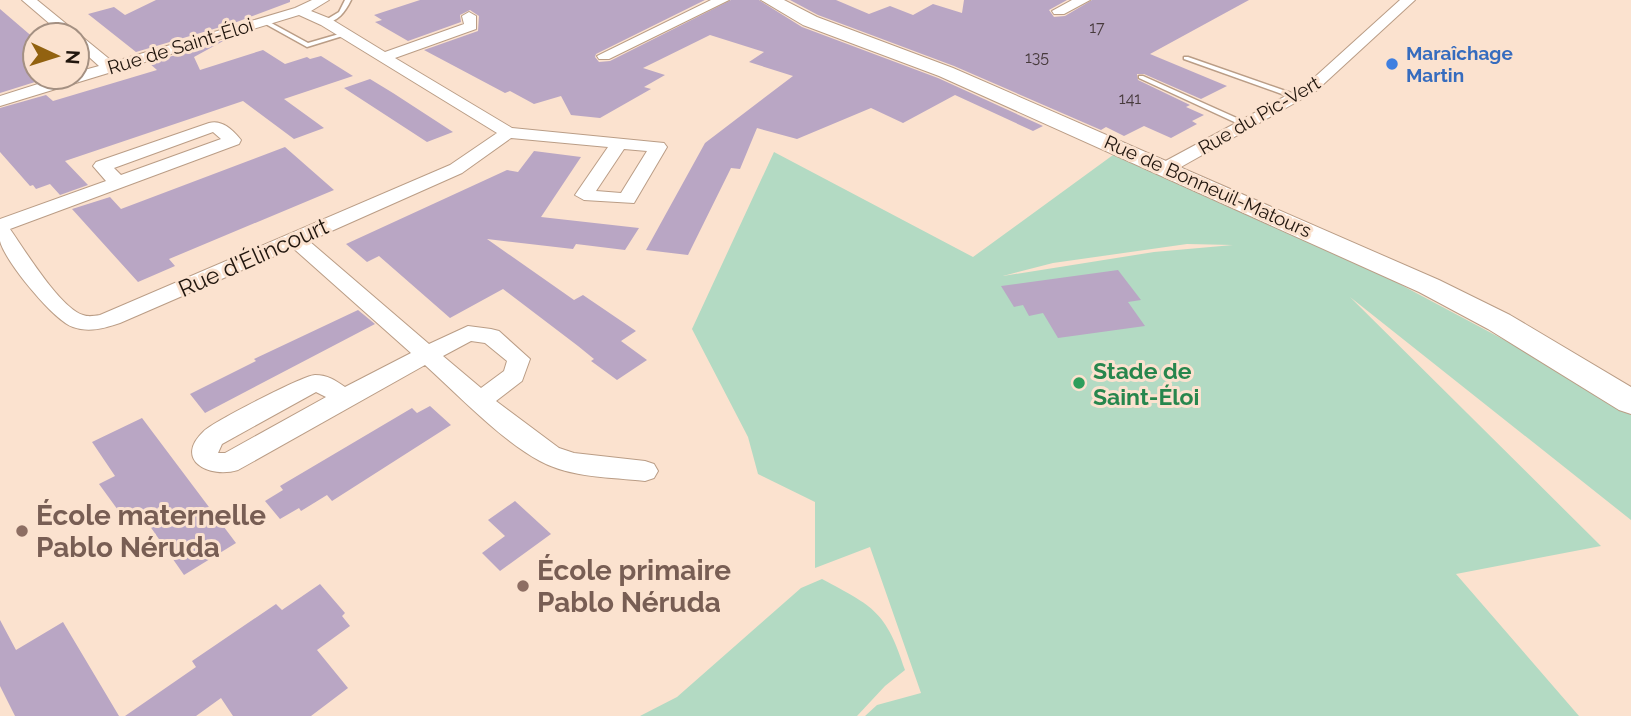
<svg xmlns="http://www.w3.org/2000/svg" width="1631" height="716" viewBox="0 0 1631 716" font-family="Raleway,sans-serif">
	<style>
		.green { fill: #b3dac3; fill-rule: evenodd }
		.building { fill: #b9a6c4 }
		.lines { fill: none; stroke-linecap: round; stroke-linejoin: round }
		.service-casing { stroke: #ba9d86; stroke-width: 3 }
		.minor-casing { stroke: #ba9d86; stroke-width: 2 }
		.secondary-casing { stroke: #ba9d86; stroke-width: 2 }
		.service { fill: #fff; fill-rule: evenodd }
		.minor { fill: #fff; fill-rule: evenodd }
		.secondary { fill: #fff; fill-rule: evenodd }
		.shop-dot { fill: #3f7fe0; stroke: #fbe2cf; stroke-width: 2.5 }
		.leisure-dot { fill: #2e9e5b; stroke: #fbe2cf; stroke-width: 2.5 }
		.education-dot { fill: #8d6e63; stroke: #fbe2cf; stroke-width: 2.5 }
		.labels { text-anchor: middle; dominant-baseline: central; stroke-width: 6; stroke-linejoin: round; paint-order: stroke }
		.far-number-label { font-size: 16px; fill: #473a3c }
		.far-street-label { font-size: 19px; fill: #21160e; stroke: #fbe2cf }
		.far-shop-label { font-size: 19px; font-weight: bold; fill: #366cbe; stroke: #fbe2cf; text-anchor: start }
		.street-label { font-size: 23px; fill: #21160e; stroke: #fbe2cf }
		.leisure-label { font-size: 23px; font-weight: bold; fill: #27864d; stroke: #fbe2cf; text-anchor: start }
		.near-education-label { font-size: 28px; font-weight: bold; fill: #785e54; stroke: #fbe2cf; text-anchor: start }
	</style>
	<rect width="100%" height="100%" fill="#fbe2cf"/>
	<path class="green" d="M774 152 973 257 1113 155 1360 263 1527 352 1631 415V520L1350 297 1601 546 1456 574 1579 716H865L877 705 921 693 870 547 815 568V502L758 474 748 437 692 329ZM1187 244 1233 245 1154 252 1003 276 1053 263Z
		M822 579C874 607 886 611 905 670L885 686 857 716H640L677 697 801 588Z"/>
	<path class="building" d="M156 0H290V2L234 23 136 52 88 14 114 7 125 15Z
		M420 0H705L596 54 595 57 599 62 610 61 731 0H759L802 27 938 78 1043 126 1033 131 955 95 903 123 871 108 797 139 757 128 740 169 731 168 688 255 646 250 705 143 793 76 749 62 764 52 710 35 643 68 665 75 644 87 651 89 600 118 571 115 561 96 534 104 510 91 505 93 424 50 478 31 479 16 470 10 460 15 461 22 408 41 375 22 382 20 374 15Z
		M790 0H836L869 14 890 6 913 15 933 4 962 13 964 0H1067L1049 10 1054 17 1065 16 1092 0H1249L1150 54 1227 86 1201 99 1144 74H1137L1138 80 1190 105 1186 107 1204 115 1192 121 1197 124 1171 138 1144 126 1124 136 1106 127 1101 130 954 66 818 15Z
		M0 9 35 39V82L0 93Z
		M225 40 194 57 200 70 263 50 285 64 307 57 310 59 321 56 353 76 284 99 324 128 294 139 243 101 65 161 88 185 60 195 50 184 36 189 33 185 30 186 0 152V108L46 95 53 101 157 70 149 63Z
		M370 79 393 93 453 132 427 142 344 88Z
		M285 147 334 190 169 259 175 266 138 282 72 209 110 197 121 209Z
		M534 151 581 157 541 217 639 228 625 250 576 244 573 249 487 239 574 300 583 295 636 331 621 341 647 360 617 380 591 361 594 359 578 346 503 289 450 318 379 256 367 262 346 244 507 170 518 172Z
		M1118 270 1141 300 1128 302 1145 326 1058 338 1043 313 1029 316 1023 305 1014 307 1001 286Z
		M358 310 375 324 205 413 190 394 256 361 254 359Z
		M430 406 451 425 332 501 327 495 301 511 299 508 280 519 265 501 283 490 280 486 412 408 417 413Z
		M142 418 236 543 184 575 138 509 123 517 99 484 115 476 92 442Z
		M515 501 551 534 500 571 482 553 505 536 488 520Z
		M320 584 345 613 342 616 350 626 317 650 348 688 311 716H233L221 698 196 716H125L196 667 192 661 276 604 282 610Z
		M0 620 16 650 63 622 119 716H15L0 686Z"/>
	<g class="lines">
		<g class="service-casing">
			<path id="service" d="M345 0H351C345 12 338 22 324 23V21L339 12Z
				M264 19 308 43 346 32 349 34 307 47 262 22V20Z
				M1184 57H1188L1300 96 1293 98 1184 59Z
				M1139 76H1143L1250 124 1243 126 1139 78Z"/>
		</g>
		<g class="minor-casing">
			<path id="minor" d="M22 0H37L113 62 295 8 312 0H329L311 11 331 19 385 52 464 24 462 16 469 12 476 16V29L395 58 512 128 664 143 667 147 634 203 584 200 575 195 608 147 511 138 462 173 309 241 429 344 468 326 491 329 499 331 530 359 522 381 496 401 559 448 574 453 645 461 654 464 658 471 654 478 645 481C611 477 571 478 540 461 503 442 457 394 425 365L238 470C209 479 173 460 204 431 213 422 304 375 315 375 328 375 335 380 345 387L411 353 293 248 120 323C105 328 89 333 73 327 54 321 4 260 0 241 0 235 0 226 0 219L106 181 93 166 96 162 209 123C222 119 234 131 241 140L239 144 10 229C24 249 60 308 83 315 88 317 94 316 100 315L450 165 497 133 321 25 299 15 0 106V96L60 77H77V72L99 66 77 46V35H63ZM213 132 221 139 121 175 114 168ZM624 149 647 151 621 193 596 191ZM471 341 485 343 507 361 504 371 481 388 443 356ZM316 392 326 397 225 453H218L222 444Z
				M711 0H729L609 59H599L597 56Z
				M1072 0H1090L1064 14H1054L1052 11Z
				M1400 0H1415L1316 91 1172 172H1160L1157 168 1160 164 1306 85Z"/>
		</g>
		<g class="secondary-casing">
			<path id="secondary" d="M761 0H784L817 17 953 68 1439 280 1510 315 1631 387V414L1619 410 1488 329 1419 292 939 76 803 25Z"/>
		</g>
		<use href="#service" class="service"/>
		<use href="#minor" class="minor"/>
		<use href="#secondary" class="secondary"/>
	</g>
	<circle class="shop-dot" cx="1392" cy="64" r="7"/>
	<circle class="leisure-dot" cx="1079" cy="383" r="7"/>
	<g class="education-dot">
		<circle cx="22" cy="531" r="7"/>
		<circle cx="523" cy="586" r="7"/>
	</g>
	<g class="labels">
		<g class="far-number-label">
			<text x="1097" y="27">17</text>
			<text x="1037" y="57">135</text>
			<text x="1130" y="98">141</text>
		</g>
		<g class="far-street-label">
			<text transform="translate(180 46) rotate(-17)">Rue de Saint-Éloi</text>
			<text transform="translate(1259 115) rotate(-30)">Rue du Pic-Vert</text>
			<text transform="translate(1208 186) rotate(24)">Rue de Bonneuil-Matours</text>
		</g>
		<g class="far-shop-label">
			<text x="1406" y="53">Maraîchage<tspan x="1406" dy="22">Martin</tspan></text>
		</g>
		<g class="street-label">
			<text transform="translate(253 257) rotate(-24)">Rue d'Élincourt</text>
		</g>
		<g class="leisure-label">
			<text x="1093" y="370">Stade de<tspan x="1093" dy="26">Saint-Éloi</tspan></text>
		</g>
		<g class="near-education-label">
			<text x="36" y="515">École maternelle<tspan x="36" dy="32">Pablo Néruda</tspan></text>
			<text x="537" y="570">École primaire<tspan x="537" dy="32">Pablo Néruda</tspan></text>
		</g>
	</g>
	<g transform="translate(56 56) rotate(94)"><circle r="33" fill="#fbe2cf" stroke="#a49082" stroke-width="2"/>
	<path d="M0-5L12 26L0 18L-12 26Z" fill="#926210"/>
	<text y="-10" font-size="19" font-weight="bold" text-anchor="middle" fill="#21160e">N</text>
	</g>
</svg>
